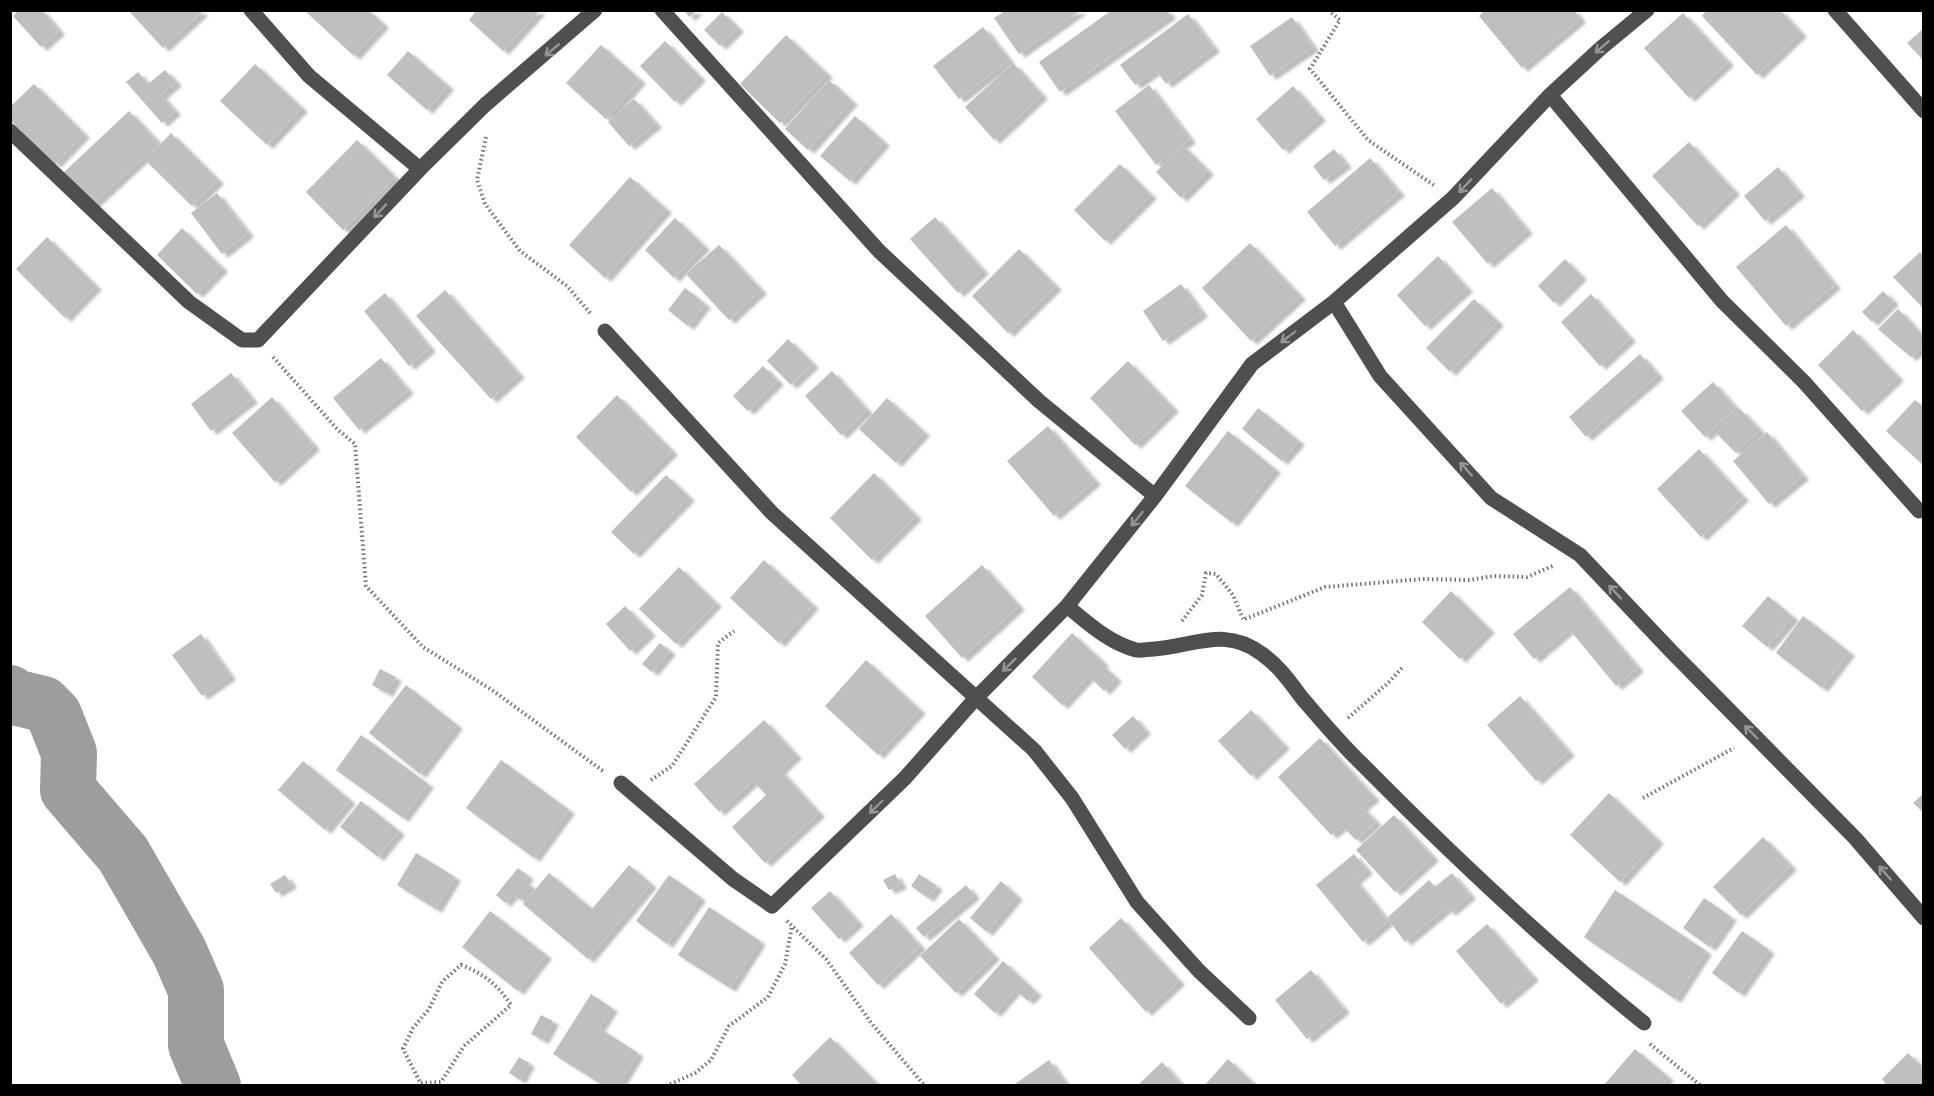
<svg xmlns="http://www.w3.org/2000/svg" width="1934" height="1096" viewBox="0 0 1934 1096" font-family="Poppins,sans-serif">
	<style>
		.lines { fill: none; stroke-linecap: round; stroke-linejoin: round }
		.river { stroke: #9d9d9d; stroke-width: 56 }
		.building { fill: #bfbfbf; filter: url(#shadow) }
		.path { stroke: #717171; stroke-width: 4; stroke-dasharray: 1.5 3; stroke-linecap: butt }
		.minor { stroke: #4f4f4f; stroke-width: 15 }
		.oneway { stroke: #959595 }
	</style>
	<defs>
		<filter id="shadow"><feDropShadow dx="6" dy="4" stdDeviation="1.5" flood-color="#0004"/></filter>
	</defs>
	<rect width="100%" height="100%" fill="#fff"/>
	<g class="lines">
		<path class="river" d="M10 693 14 697 43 704 54 715 69 753 68 790 123 854 179 951 196 990V1045L213 1086"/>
	</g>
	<path class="building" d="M19 10H42L59 31 41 47 13 16Z
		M128 10H200L202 12 163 48Z
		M304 10H368L383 24 354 56Z
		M477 10H540L503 51 469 20Z
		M684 10H697L689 17Z
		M1006 10H1081L1019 54 994 18Z
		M1112 10H1167L1170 15 1060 92 1039 62Z
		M1485 10H1574L1580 19 1522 68 1479 16Z
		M1707 10H1780L1801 33 1757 75 1702 16Z
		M722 12 738 28 720 46 704 30Z
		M1683 13 1728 62 1689 98 1644 48Z
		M1188 14 1214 48 1166 84 1156 70 1135 85 1120 65Z
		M1292 17 1313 47 1270 76 1250 46Z
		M983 27 1009 60 959 99 933 66Z
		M1924 28V61L1907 43Z
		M786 35 827 74 780 123 740 84Z
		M665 41 700 77 675 102 640 66Z
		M601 45 640 80 606 119 566 83Z
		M408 51 448 86 427 110 387 75Z
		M1013 63 1042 95 994 140 965 107Z
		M255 64 302 108 267 145 220 101Z
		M165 70 176 82 161 95 175 111 162 123 126 82 138 72 148 84Z
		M829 80 852 101 808 150 785 129Z
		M34 84 84 134 55 164 10 120V107Z
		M1149 85 1190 139 1156 165 1115 111Z
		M1293 86 1320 117 1283 150 1256 119Z
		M634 99 656 124 629 146 608 122Z
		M129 111 159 143 92 205 62 174Z
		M855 116 884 142 850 181 820 156Z
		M171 133 218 180 192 206 145 160Z
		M357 140 395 177 343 230 306 192Z
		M1689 142 1734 191 1698 226 1652 176Z
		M1183 146 1208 171 1181 198 1156 172Z
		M1334 149 1346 164 1324 180 1313 166Z
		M1370 158 1399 192 1335 246 1307 212Z
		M1120 164 1151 195 1105 241 1074 210Z
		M1778 167 1799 193 1765 221 1744 196Z
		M630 177 666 209 605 278 569 245Z
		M1492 188 1527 230 1488 264 1452 222Z
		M217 193 248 233 222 254 191 213Z
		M935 217 983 270 958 293 910 239Z
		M675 218 704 246 674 278 645 250Z
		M1786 225 1835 285 1786 326 1736 267Z
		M182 228 222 268 197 294 157 255Z
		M47 237 96 286 65 318 16 269Z
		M1250 243 1300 296 1251 341 1202 288Z
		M719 245 761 290 729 320 686 274Z
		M1019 249 1056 286 1008 333 972 296Z
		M1920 252 1924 256V309L1893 277Z
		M1438 256 1467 288 1425 326 1397 295Z
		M1565 259 1581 276 1554 303 1538 286Z
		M1181 284 1202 313 1163 341 1143 311Z
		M685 288 705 304 688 326 668 310Z
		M445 290 519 374 491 399 416 316Z
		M1883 291 1893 301 1872 322 1862 312Z
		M385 293 430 348 409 366 364 311Z
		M1591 294 1630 338 1600 366 1561 322Z
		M1474 299 1498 322 1450 372 1426 348Z
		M1898 309 1924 337V345L1911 357 1878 329Z
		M1853 330 1898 377 1862 411 1818 365Z
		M788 339 813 364 791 385 767 361Z
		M1640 354 1658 375 1586 437 1569 417Z
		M381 358 408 390 359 430 333 398Z
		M1128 361 1173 408 1135 445 1090 398Z
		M763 366 778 381 748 411 733 396Z
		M832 371 867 410 841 435 805 396Z
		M231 373 252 399 211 431 191 404Z
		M1713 382 1736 408 1705 437 1681 411Z
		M617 395 672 451 631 492 576 437Z
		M272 397 314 446 275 482 232 433Z
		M887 398 924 432 896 463 859 429Z
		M1915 400 1924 407V466L1886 431Z
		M1258 408 1299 441 1282 461 1242 429Z
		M1740 409 1760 430 1736 453 1716 433Z
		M1048 426 1095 481 1054 516 1007 461Z
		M1228 431 1275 469 1232 523 1185 486Z
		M1767 432 1803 476 1769 504 1733 461Z
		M1699 449 1743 497 1701 537 1657 489Z
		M874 473 916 516 872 560 830 518Z
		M666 475 689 497 634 554 611 532Z
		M764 560 813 605 779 643 730 598Z
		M982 565 1019 606 962 658 925 616Z
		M679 567 716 603 676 644 639 609Z
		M1570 587 1638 668 1616 686 1569 629 1534 659 1513 634Z
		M1451 591 1489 629 1460 659 1422 622Z
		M1768 596 1793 617 1767 647 1742 626Z
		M625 606 650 632 630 651 606 624Z
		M1803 616 1849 652 1822 688 1776 653Z
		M1072 633 1103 662 1101 664 1116 678 1104 691 1089 676 1062 705 1032 677Z
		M201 634 230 676 202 696 172 655Z
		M660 643 670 651 652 672 642 664Z
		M866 660 920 710 878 755 825 706Z
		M380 669 396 677 387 693 372 685Z
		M406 685 457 725 420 774 369 733Z
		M1520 696 1569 752 1536 781 1487 725Z
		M1251 710 1284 745 1251 776 1218 741Z
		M1133 716 1145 730 1125 749 1112 735Z
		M764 720 796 755 780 770 819 813 765 863 732 827 766 795 753 781 719 812 694 784Z
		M361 735 428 784 403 818 336 770Z
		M1320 738 1374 797 1362 807 1376 822 1356 840 1342 826 1331 835 1278 777Z
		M501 760 569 810 534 858 466 808Z
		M303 761 350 800 325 830 278 790Z
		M1609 793 1658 840 1620 882 1570 835Z
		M1924 793V813L1913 803Z
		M361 801 399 831 378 857 340 827Z
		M1394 815 1433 857 1395 892 1356 850Z
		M1763 837 1791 866 1741 915 1713 887Z
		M416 853 455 877 436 909 397 885Z
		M1354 854 1367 870 1355 880 1388 921 1363 942 1316 885Z
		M629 865 651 884 588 959 523 904 549 873 592 909Z
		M518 868 528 876 524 881 531 886 520 900 513 894 505 903 496 895Z
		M1452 873 1470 895 1450 912 1446 908 1405 942 1387 918 1429 880 1435 887Z
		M895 874 901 885 889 890 883 880Z
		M919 874 937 886 928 898 911 886Z
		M285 875 291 884 276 893 270 884Z
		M669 875 700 897 667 944 636 921Z
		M1001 881 1017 896 987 932 970 918Z
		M966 885 974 895 924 937 916 928Z
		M1615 890 1706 951 1675 999 1584 937Z
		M830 891 858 922 839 939 811 908Z
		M1704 898 1731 917 1710 947 1683 928Z
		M709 907 760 941 730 988 678 955Z
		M490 911 546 955 518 991 462 947Z
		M891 914 920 946 878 985 849 953Z
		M1121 918 1179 981 1146 1012 1089 948Z
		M959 919 994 956 956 993 920 956Z
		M1487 924 1533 977 1501 1004 1456 951Z
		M1742 931 1769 950 1739 993 1712 973Z
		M1003 961 1036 992 1028 1001 1015 990 995 1013 974 994Z
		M1311 970 1344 1009 1307 1039 1275 1000Z
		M591 994 612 1008 599 1028 638 1053 618 1086H604L553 1054Z
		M541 1015 553 1021 543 1040 531 1034Z
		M830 1037 879 1086H802L792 1075Z
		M1635 1049 1668 1077 1661 1086H1603Z
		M1908 1053 1924 1069V1086H1887L1882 1079Z
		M519 1057 529 1063 520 1080 509 1073Z
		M1228 1059 1254 1084 1252 1086H1204Z
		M1049 1060 1067 1086H1012Z
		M1162 1062 1183 1086H1137Z"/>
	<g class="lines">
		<path class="path" d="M1328 10 1340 20 1310 69 1368 140 1435 186
			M486 137 477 180 485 204 520 251 567 286 591 314
			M273 357 337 429 355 444 366 586 423 647 492 690 603 771
			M1245 619 1325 587 1423 579 1469 580 1494 576 1527 577 1555 565
			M1182 621 1202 595 1206 573 1216 574 1233 595 1243 619
			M1348 718 1388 683 1402 668
			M651 780 672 766 716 697 718 643 734 631
			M1643 798 1734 748
			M787 921 826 959 872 1024 925 1086
			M1650 1044 1701 1086
			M421 1083 441 1082 464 1046 511 1005C498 985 483 973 461 965L442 982 429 1009 413 1028 403 1049 422 1086
			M666 1086 695 1073 711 1060 729 1026 768 997 785 964 792 926"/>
		<path class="minor" d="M251 10 309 76 420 169
			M662 10 879 251 1039 401 1155 496
			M1835 10 1924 111
			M1550 95 1722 301 1804 382 1919 511
			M10 131 189 302 242 340H258L420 169 485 105 595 10
			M1334 302 1380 376 1491 498 1580 555 1671 651 1855 838 1924 918
			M605 331 772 513 1034 750 1072 798 1137 902 1199 971 1249 1018
			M1067 606C1088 623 1109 643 1136 650 1141 651 1148 649 1154 649 1194 646 1225 626 1262 654 1279 666 1290 682 1302 698 1322 721 1341 744 1363 765 1453 856 1545 943 1644 1023
			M621 783 733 879 772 906 905 778 975 699 1067 606 1155 496 1252 364 1334 302 1453 198 1550 95 1601 48 1647 10"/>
	</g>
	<defs><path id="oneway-shaft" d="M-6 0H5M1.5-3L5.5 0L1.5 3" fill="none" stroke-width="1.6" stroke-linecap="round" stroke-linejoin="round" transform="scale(1.5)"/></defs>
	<g class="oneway">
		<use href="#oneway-shaft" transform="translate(1602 47) rotate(139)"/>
		<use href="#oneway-shaft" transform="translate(552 50) rotate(140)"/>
		<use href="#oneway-shaft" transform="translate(1465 186) rotate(133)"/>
		<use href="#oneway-shaft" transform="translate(380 211) rotate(133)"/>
		<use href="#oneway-shaft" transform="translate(1288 337) rotate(143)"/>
		<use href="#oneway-shaft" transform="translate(1466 469) rotate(-132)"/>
		<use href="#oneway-shaft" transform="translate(1137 519) rotate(129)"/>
		<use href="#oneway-shaft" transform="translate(1615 592) rotate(-133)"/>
		<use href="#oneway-shaft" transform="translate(1009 665) rotate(135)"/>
		<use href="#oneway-shaft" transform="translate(1751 732) rotate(-135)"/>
		<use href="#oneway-shaft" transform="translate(876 807) rotate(136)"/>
		<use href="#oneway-shaft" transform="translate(1885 873) rotate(-131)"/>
	</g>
	<rect width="1934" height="1096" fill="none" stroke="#000000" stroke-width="24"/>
</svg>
